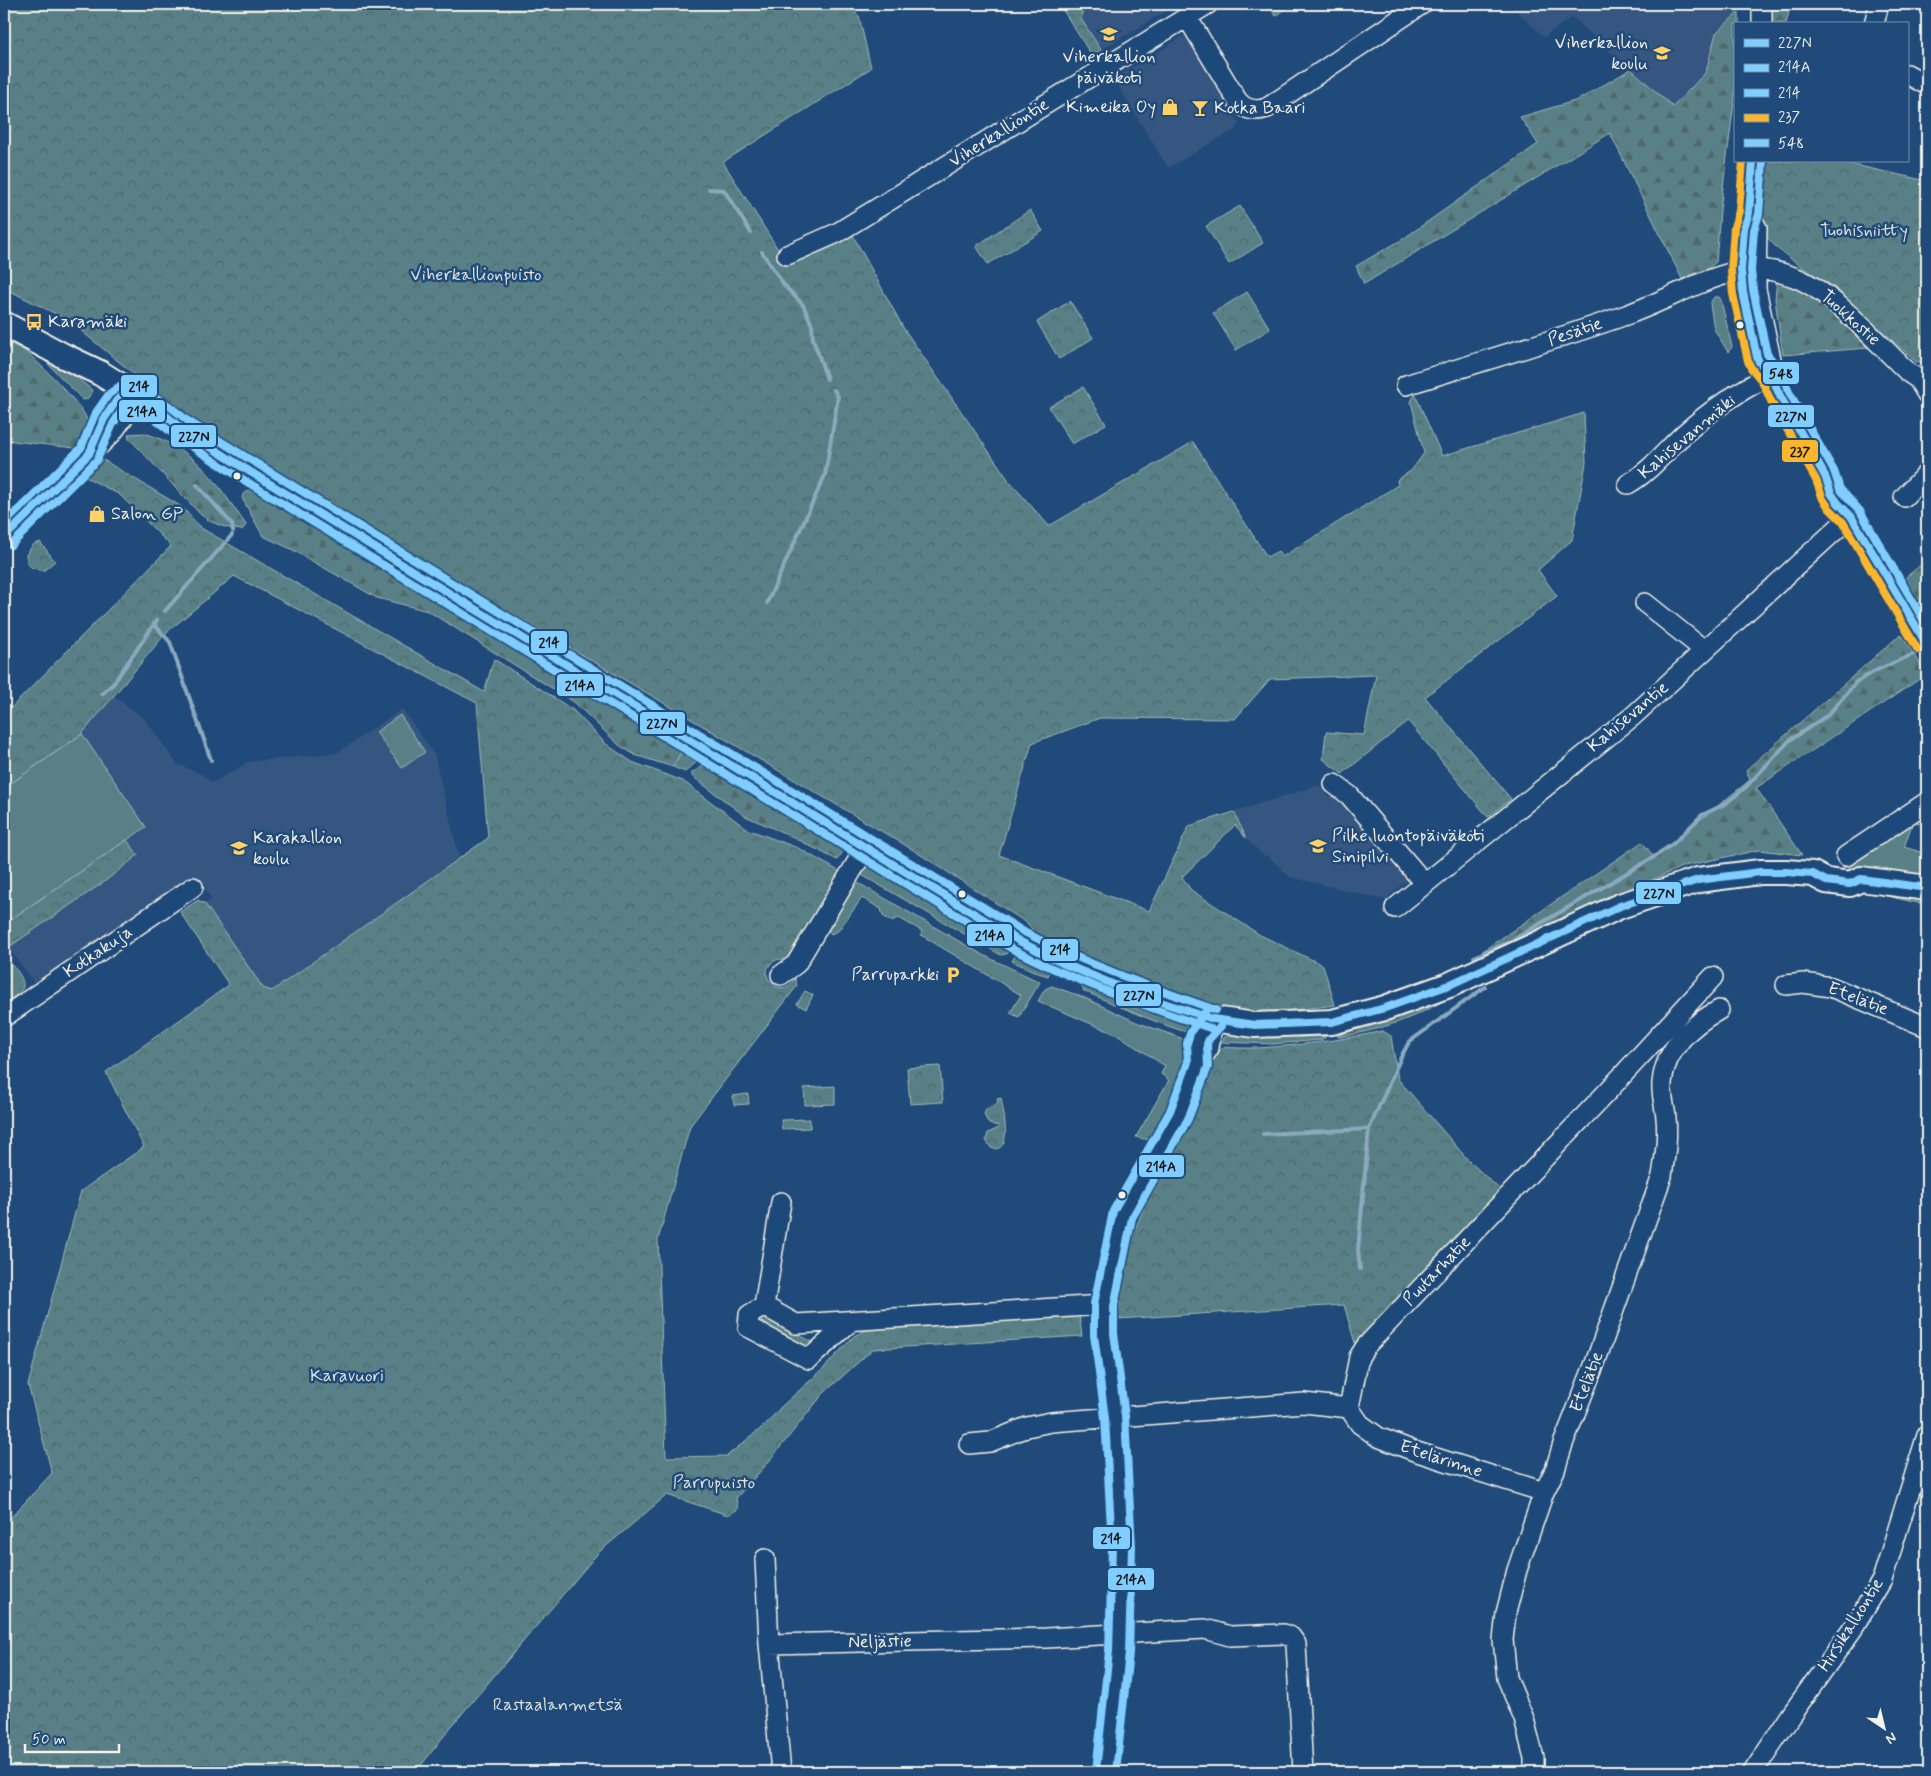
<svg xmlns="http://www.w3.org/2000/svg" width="1931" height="1776" viewBox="0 0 1931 1776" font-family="Mynerve,sans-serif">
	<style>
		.built { fill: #365781 }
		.grass { fill: #588086; stroke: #a6b8b7 }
		.forest { fill: url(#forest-firs); stroke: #a6b8b7 }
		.park { fill: url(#park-crowns); stroke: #a6b8b7 }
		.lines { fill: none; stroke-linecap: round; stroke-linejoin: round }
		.stream { stroke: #8ba9bf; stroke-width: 4 }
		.minor-casing { stroke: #f4f1e8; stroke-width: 22 }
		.major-casing { stroke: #f4f1e8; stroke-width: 28 }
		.minor { stroke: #1f4a7a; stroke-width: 19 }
		.major { stroke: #1f4a7a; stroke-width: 24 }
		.bus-1-casing { stroke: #1f4a7a; stroke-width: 11 }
		.bus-2-casing { stroke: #1f4a7a; stroke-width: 11 }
		.bus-3-casing { stroke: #1f4a7a; stroke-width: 11 }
		.bus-4-casing { stroke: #1f4a7a; stroke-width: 11 }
		.bus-5-casing { stroke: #1f4a7a; stroke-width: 11 }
		.bus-1 { stroke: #80cdff; stroke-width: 8 }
		.bus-2 { stroke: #80cdff; stroke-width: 8 }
		.bus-3 { stroke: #80cdff; stroke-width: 8 }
		.bus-4 { stroke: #fab62d; stroke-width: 8 }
		.bus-5 { stroke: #80cdff; stroke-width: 8 }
		.bus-dot { fill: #f4f1e8; stroke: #1f4a7a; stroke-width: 2 }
		.labels { text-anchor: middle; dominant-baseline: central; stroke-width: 5; stroke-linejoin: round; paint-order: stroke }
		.poi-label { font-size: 18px; fill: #f4f1e8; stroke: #1f4a7a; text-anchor: start }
		.street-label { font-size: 18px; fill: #f4f1e8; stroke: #1f4a7a }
		.park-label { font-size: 18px; fill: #dde0d9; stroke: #1f4a7a }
		.line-badge { stroke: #1f4a7a; stroke-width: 2 }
		.pale-badge-label { font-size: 14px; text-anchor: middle; font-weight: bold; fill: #111 }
	</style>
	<defs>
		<pattern id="forest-firs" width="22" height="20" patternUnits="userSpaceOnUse" patternTransform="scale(1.25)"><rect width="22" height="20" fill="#588086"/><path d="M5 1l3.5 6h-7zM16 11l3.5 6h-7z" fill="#516769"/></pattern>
		<pattern id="park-crowns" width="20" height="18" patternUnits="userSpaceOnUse" patternTransform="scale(1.25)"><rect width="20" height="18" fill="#588086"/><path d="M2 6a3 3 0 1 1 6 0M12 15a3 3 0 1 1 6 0" fill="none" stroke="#516769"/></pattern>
	</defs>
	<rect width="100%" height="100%" fill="#1f4a7a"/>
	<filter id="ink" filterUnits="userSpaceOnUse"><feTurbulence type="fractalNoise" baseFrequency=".02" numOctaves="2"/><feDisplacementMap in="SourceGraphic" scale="10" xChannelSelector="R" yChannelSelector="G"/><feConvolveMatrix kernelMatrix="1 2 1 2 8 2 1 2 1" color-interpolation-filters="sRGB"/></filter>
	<g filter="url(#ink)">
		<path class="built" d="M1081 4H1178L1101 50 1081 19 1083 7Z
			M1509 4H1738L1739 12 1716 33 1706 72 1673 108 1572 17 1544 37Z
			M1185 35 1239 123 1236 129 1168 168 1114 79Z
			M114 696 145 719 177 764 201 774 212 783 248 762 337 753 402 709 434 754 459 857 272 991 263 989 205 904 212 899 197 878 37 987 9 948 4 949V788L82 734Z
			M1319 785 1326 794 1343 803 1354 813 1408 879 1385 900 1290 877 1267 855 1265 857 1246 838 1234 812Z"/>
		<path class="grass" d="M1714 297H1719L1721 300 1732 347 1728 352 1714 329 1710 304Z
			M41 354 67 369 93 391 87 399 83 400 47 363Z
			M400 715 425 752 402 768 376 732Z
			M82 734 146 827 4 924V788Z
			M683 748 700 759 685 772 673 767Z
			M1927 806V814L1923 825 1913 821 1904 847 1927 854V879L1842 867 1848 859Z
			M872 862 1011 949 1006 954 1001 955 860 874 862 866Z
			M853 880 983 955 1040 982 1019 1017 1010 1013 1021 995 921 935 922 931 899 918 891 921 883 916 881 909 862 898 838 931 831 934 827 927Z
			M1860 890 1927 898V905Z
			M1017 953 1050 970 1048 976 1038 973 1012 961Z
			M1081 985 1180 1018 1185 1023 1190 1032 1189 1033C1153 1022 1119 1006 1084 991Z
			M1052 986 1085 998 1136 1022 1181 1038 1187 1045C1184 1081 1167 1110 1149 1140L1136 1137 1169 1080 1161 1074 1165 1066 1120 1036 1038 1001 1045 989Z
			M1234 1033 1300 1037 1325 1036 1326 1037 1320 1040 1274 1044 1220 1042 1225 1037Z
			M759 1316 811 1341 812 1346 810 1349 756 1323Z"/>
		<path class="forest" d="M1267 4H1293L1276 16Z
			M1770 4H1791L1786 24H1772Z
			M1739 12V24H1735V95L1720 210 1716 262 1709 268 1682 279 1610 133 1364 284 1356 266 1403 239 1538 144 1520 117 1578 100 1631 69 1673 107 1706 72 1716 33Z
			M1777 279 1810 292 1829 306 1868 348 1783 355 1775 299Z
			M4 341C10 344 19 347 25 351 38 362 83 405 87 420 89 429 82 442 75 448L4 440Z
			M144 433C197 449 216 482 246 525L242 530C227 529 213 524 201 515L129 438 128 434Z
			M253 488 275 494 683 748 673 767 635 755 619 745 574 702 428 611 377 598 291 549 263 536 242 498 243 494Z
			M1927 560V628L1900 582Z
			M1901 634 1927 674 1756 788 1802 855 1759 850 1684 866 1474 957 1642 842 1654 857 1750 780 1746 770Z
			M707 763 847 846 837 860 789 835 745 816 692 776V773Z
			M4 962C12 962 25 978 23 987 21 994 9 999 4 1003Z
			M1469 985C1424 1015 1393 1027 1340 1037L1337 1036Z"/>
		<path class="park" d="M4 4H846L859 16 871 68 723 162 779 251 850 230 904 329 1010 482 1049 526 1193 442 1267 557 1278 551 1282 557 1398 485 1397 480 1412 470 1424 453 1411 402 1415 394 1442 456 1584 413 1586 463 1572 540 1538 570 1557 596 1425 697 1511 799 1488 817 1408 721 1342 774 1323 759 1326 732 1364 735 1376 675 1270 679 1235 719 1100 718 1032 743 999 855 1149 911 1189 826 1234 812 1246 838 1235 825 1182 877 1191 890 1260 935 1323 965 1335 1005 1252 1015 1177 996 1084 964 1029 933 1032 929 1027 923 910 848 409 553 190 420 68 320 4 288Z
			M1059 4H1081L1083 7 1081 19 1101 50 1092 56Z
			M1764 161H1836L1927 181V361L1916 362 1834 287 1802 267 1778 249 1762 232Z
			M1240 206 1263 243 1229 264 1206 226Z
			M1030 210 1043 231 988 264 976 246Z
			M1247 292 1270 329 1236 350 1213 313Z
			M1070 301 1093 338 1059 359 1037 322Z
			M1083 387 1106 424 1072 444 1049 407Z
			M100 458 182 507 201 528 484 692 494 659 573 710 606 744 632 762 683 781 747 829 798 848 844 874 789 961C783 959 778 958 773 962 755 975 782 1002 795 978L797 986 690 1126 658 1240 666 1457 727 1456 765 1425 781 1407 824 1368 854 1336 868 1329 1079 1314 1082 1336 873 1349 823 1394 766 1465 736 1498 738 1509 728 1515 667 1495 598 1553 450 1728 416 1772H184L178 1765 171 1772H4V1525L52 1473 28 1385 81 1191 144 1147 106 1072 229 985 180 912 198 900 205 904 263 988 272 991 488 838 477 703 234 576 166 633 82 734 4 788V715L171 546 120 495 82 475Z
			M40 542 55 561 43 571 31 567 27 563 26 555 33 545Z
			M127 840 138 855 104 882 9 947 4 949V924Z
			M805 991 813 995 806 1009 797 1004Z
			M1383 1031 1391 1036 1398 1079 1469 1161 1507 1196 1359 1357 1344 1305 1118 1319 1128 1246 1148 1198 1198 1098 1211 1062 1223 1047C1243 1049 1263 1048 1284 1046 1318 1043 1350 1038 1383 1031Z
			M940 1066 943 1102 910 1104 907 1068Z
			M835 1086V1104L805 1105 804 1088Z
			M748 1094 749 1104 734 1105 733 1096Z
			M1001 1098C1003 1110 1014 1155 991 1148L986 1140 988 1133 997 1129 999 1126 989 1124 984 1115 986 1109 998 1103 997 1099Z
			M810 1119V1128L782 1129 781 1120Z"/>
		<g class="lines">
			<path class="stream" d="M709 189 724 190 751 233
				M762 252 784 285 803 305 812 325 813 339 827 379
				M197 485 232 524 233 531
				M767 603 825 475 838 397 834 390
				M165 611 232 535
				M154 624 170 642 211 760
				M102 694 113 684 157 620
				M1474 957 1511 941 1654 857 1674 843 1702 815 1725 804 1746 787 1790 740 1828 715 1856 682 1879 669 1914 654
				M1263 1134 1369 1129
				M1360 1269 1358 1250 1369 1129 1401 1057 1409 1042 1485 987"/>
			<g class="minor-casing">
				<path id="minor" d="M1762 4V24
					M1187 17 1237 100C1245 110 1255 112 1267 108L1422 4
					M1874 24 1879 4
					M1907 74 1927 85
					M1753 161 1749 213 1744 228 1741 270 1743 292 1757 357 1759 362 1771 375 1780 396 1825 476C1829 494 1837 504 1851 516
					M1749 213 1757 228 1756 289 1771 359V375
					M787 255 837 233 1208 4
					M1406 385C1479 362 1553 341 1626 315 1663 302 1699 280 1738 271 1755 267 1774 270 1791 276 1831 289 1878 344 1909 373L1918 379 1927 394
					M92 448C101 426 109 406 129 391
					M1628 484C1651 471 1666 450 1685 433 1711 410 1740 390 1771 375
					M1904 497 1927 473
					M1847 505 1851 516 1927 645
					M4 538 112 433 130 408 129 391
					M1645 603 1704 650
					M1334 784 1349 795 1425 884
					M1846 856 1927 802
					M1395 908 1633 716 1851 516
					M781 975 796 964 866 847
					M1786 985 1803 983 1831 987 1927 1027
					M4 1017 193 887
					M1198 1064C1196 1039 1196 1038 1213 1019
					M764 1306 796 1324 1104 1305
					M764 1306 749 1315 748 1327 809 1359 851 1321
					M764 1306 781 1202
					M1349 1408 1360 1424 1378 1437 1414 1451 1544 1492
					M969 1444 990 1442 1027 1427 1051 1422 1304 1403 1349 1408 1359 1357 1366 1346 1607 1092 1713 977
					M765 1559 769 1644
					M781 1772 769 1644 1046 1638 1205 1629 1230 1636 1283 1634 1291 1637 1296 1644 1303 1772
					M1106 1772 1119 1652 1122 1547 1121 1505 1115 1417 1104 1334V1305L1122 1215 1131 1197 1179 1115 1198 1064 1209 1048 1213 1019
					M1534 1772V1758L1524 1719 1507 1678 1503 1640 1506 1613 1517 1570 1544 1492 1555 1470 1563 1444 1595 1363 1662 1176C1665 1156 1668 1138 1666 1118 1665 1106 1661 1095 1662 1083 1665 1049 1691 1025 1719 1010
					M1753 1772 1791 1715 1854 1627 1882 1580 1927 1435"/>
			</g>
			<g class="major-casing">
				<path id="major" d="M4 324 64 356 100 373 159 410 182 429 1019 941 1062 963 1097 978 1136 994 1213 1019 1255 1025 1332 1022 1385 1008 1449 985 1620 906 1698 880 1760 872H1786L1813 874 1826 881 1850 884 1861 879 1927 888"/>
			</g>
			<use href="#minor" class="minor"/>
			<use href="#major" class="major"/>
			<g class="bus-1-casing">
				<path id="bus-1" d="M1753 161 1749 213 1744 228 1741 270 1743 292 1757 357 1759 362 1771 375 1780 396 1825 476 1831 493 1838 503 1851 516 1927 645
					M4 538 89 454 104 419 117 400 129 391 163 413 182 429 244 468 1019 941 1062 963 1136 994 1213 1019 1255 1025 1332 1022 1385 1008 1449 985 1620 906 1698 880 1760 872H1786L1813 874 1826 881 1850 884 1861 879 1927 888"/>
			</g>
			<g class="bus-2-casing">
				<path id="bus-2" d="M11 545 97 460 113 424 124 407 129 403 157 421 177 437 239 477 1014 950C1077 982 1143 1006 1210 1028
					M1116 1772 1129 1653 1132 1547 1125 1416 1114 1333V1306L1132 1218 1188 1119 1208 1067 1207 1044 1209 1039 1221 1026"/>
			</g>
			<g class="bus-3-casing">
				<path id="bus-3" d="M4 524 81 448 95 414 109 394 127 381 134 383 168 405 188 421 249 459 1024 932C1086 964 1150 987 1216 1010
					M1096 1771 1109 1651 1112 1547 1105 1418 1094 1335V1304L1113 1211 1170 1111 1188 1062 1187 1043 1191 1031 1205 1012"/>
			</g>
			<g class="bus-4-casing">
				<path id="bus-4" d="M1743 161 1739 211 1734 227 1731 270 1733 294 1748 361 1751 368 1762 381 1771 401 1816 480 1823 499 1830 509 1843 522 1918 650"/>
			</g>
			<g class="bus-5-casing">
				<path id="bus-5" d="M1763 162 1759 214 1754 230 1751 270 1753 290 1767 354 1780 370 1789 392 1834 471 1840 489 1860 511 1927 626"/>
			</g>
			<use href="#bus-1" class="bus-1"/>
			<use href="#bus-2" class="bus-2"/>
			<use href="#bus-3" class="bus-3"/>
			<use href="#bus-4" class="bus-4"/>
			<use href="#bus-5" class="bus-5"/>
		</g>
	</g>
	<defs>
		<g id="school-bare" transform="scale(1.35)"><path d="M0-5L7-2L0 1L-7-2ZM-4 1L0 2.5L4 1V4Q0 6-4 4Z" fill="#ffd166" stroke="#1f4a7a" stroke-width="2.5" paint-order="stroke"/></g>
		<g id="shop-bare" transform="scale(1.35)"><path d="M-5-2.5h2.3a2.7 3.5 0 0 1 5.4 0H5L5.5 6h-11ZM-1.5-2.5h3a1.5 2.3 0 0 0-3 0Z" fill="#ffd166" stroke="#1f4a7a" stroke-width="2.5" paint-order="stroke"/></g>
		<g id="bar-bare" transform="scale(1.35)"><path d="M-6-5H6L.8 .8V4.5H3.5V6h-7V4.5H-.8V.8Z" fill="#ffd166" stroke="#1f4a7a" stroke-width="2.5" paint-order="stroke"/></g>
		<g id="bus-bare" transform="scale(1.35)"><path d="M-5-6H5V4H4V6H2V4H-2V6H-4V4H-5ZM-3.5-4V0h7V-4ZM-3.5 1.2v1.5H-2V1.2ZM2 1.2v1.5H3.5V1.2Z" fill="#ffd166" stroke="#1f4a7a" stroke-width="2.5" paint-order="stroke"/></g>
		<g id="parking-bare" transform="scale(1.35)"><path d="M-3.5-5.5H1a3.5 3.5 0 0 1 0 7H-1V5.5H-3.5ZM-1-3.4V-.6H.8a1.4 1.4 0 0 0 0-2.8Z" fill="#ffd166" stroke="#1f4a7a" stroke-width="2.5" paint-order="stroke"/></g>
	</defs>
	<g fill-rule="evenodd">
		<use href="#school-bare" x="1109" y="34"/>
		<use href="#school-bare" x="1662" y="53"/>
		<use href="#shop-bare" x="1170" y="107"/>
		<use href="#bar-bare" x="1200" y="108"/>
		<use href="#bus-bare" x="34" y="322"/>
		<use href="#shop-bare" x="97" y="514"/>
		<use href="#school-bare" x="1318" y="846"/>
		<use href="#school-bare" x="239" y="848"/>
		<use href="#parking-bare" x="953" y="975"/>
	</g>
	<g class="bus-dot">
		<circle cx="1740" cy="325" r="4.5"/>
		<circle cx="237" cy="476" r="4.5"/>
		<circle cx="962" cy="894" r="4.5"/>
		<circle cx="1122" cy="1195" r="4.5"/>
	</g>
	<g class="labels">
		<g class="poi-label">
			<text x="1648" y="43" text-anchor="end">Viherkallion<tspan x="1648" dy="21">koulu</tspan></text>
			<text x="1109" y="57" text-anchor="middle">Viherkallion<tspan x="1109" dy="21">päiväkoti</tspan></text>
			<text x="1156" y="107" text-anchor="end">Kimeika Oy</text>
			<text x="1214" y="108">Kotka Baari</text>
			<text x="48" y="322">Karamäki</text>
			<text x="111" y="514">Salon GP</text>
			<text x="1332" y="836">Pilke luontopäiväkoti<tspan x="1332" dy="21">Sinipilvi</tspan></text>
			<text x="253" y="838">Karakallion<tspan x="253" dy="21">koulu</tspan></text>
			<text x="939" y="975" text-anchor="end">Parruparkki</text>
		</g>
		<g class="street-label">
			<text transform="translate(999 133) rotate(-32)">Viherkalliontie</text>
			<text transform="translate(1850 318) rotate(42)">Tuokkostie</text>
			<text transform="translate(1575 332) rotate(-19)">Pesätie</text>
			<text transform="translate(1687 437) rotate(-40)">Kahisevanmäki</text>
			<text transform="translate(1628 717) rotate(-40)">Kahisevantie</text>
			<text transform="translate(98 952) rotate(-34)">Kotkakuja</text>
			<text transform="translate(1858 999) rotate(21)">Etelätie</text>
			<text transform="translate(1437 1271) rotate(-46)">Puutarhatie</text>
			<text transform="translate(1587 1382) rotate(-69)">Etelätie</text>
			<text transform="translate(1441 1459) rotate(18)">Etelärinne</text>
			<text transform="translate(1851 1625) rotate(-58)">Hirsikalliontie</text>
			<text transform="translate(880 1642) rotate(-1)">Neljästie</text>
		</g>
		<g class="park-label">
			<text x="1864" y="231">Tuohisniitty</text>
			<text x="476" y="275">Viherkallionpuisto</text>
			<text x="347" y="1376">Karavuori</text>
			<text x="714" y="1483">Parrupuisto</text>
			<text x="558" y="1705">Rastaalanmetsä</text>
		</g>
	</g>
	<g class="line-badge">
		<rect x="1762" y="361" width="38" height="24" rx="5" fill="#80cdff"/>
		<rect x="120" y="374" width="38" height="24" rx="5" fill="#80cdff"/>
		<rect x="118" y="399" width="48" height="24" rx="5" fill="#80cdff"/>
		<rect x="1767" y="404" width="48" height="24" rx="5" fill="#80cdff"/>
		<rect x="170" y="424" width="47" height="24" rx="5" fill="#80cdff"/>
		<rect x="1781" y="439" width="38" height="24" rx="5" fill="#fab62d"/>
		<rect x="530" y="630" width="38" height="24" rx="5" fill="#80cdff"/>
		<rect x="556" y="673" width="48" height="24" rx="5" fill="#80cdff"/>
		<rect x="639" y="711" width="47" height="24" rx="5" fill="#80cdff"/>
		<rect x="1635" y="881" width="47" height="24" rx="5" fill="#80cdff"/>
		<rect x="966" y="923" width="47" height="24" rx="5" fill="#80cdff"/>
		<rect x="1041" y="938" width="38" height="24" rx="5" fill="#80cdff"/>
		<rect x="1115" y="983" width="47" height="24" rx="5" fill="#80cdff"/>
		<rect x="1138" y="1154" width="47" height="24" rx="5" fill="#80cdff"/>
		<rect x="1092" y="1526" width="39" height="24" rx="5" fill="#80cdff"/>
		<rect x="1107" y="1567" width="48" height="24" rx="5" fill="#80cdff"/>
	</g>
	<g class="pale-badge-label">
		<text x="1781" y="378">548</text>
		<text x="139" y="391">214</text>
		<text x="142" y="416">214A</text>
		<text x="1791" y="421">227N</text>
		<text x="194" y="441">227N</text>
		<text x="1800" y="456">237</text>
		<text x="549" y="647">214</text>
		<text x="580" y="690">214A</text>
		<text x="662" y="728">227N</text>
		<text x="1659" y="898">227N</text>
		<text x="990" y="940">214A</text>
		<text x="1060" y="954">214</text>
		<text x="1139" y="1000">227N</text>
		<text x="1161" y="1171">214A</text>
		<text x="1111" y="1543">214</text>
		<text x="1131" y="1584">214A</text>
	</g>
	<rect width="1931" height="1776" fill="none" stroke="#1f4a7a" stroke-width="20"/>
	<rect x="10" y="10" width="1911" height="1756" fill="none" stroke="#f4f1e8" stroke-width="2" filter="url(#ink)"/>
	<rect x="1734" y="22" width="175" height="140" fill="#1f4a7a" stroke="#748da6"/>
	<rect x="1744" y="39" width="25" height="8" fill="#80cdff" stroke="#748da6"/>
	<text x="1778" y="48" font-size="15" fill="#f4f1e8">227N</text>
	<rect x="1744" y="64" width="25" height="8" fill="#80cdff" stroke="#748da6"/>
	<text x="1778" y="72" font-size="15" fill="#f4f1e8">214A</text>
	<rect x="1744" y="89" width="25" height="8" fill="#80cdff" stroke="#748da6"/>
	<text x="1778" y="98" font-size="15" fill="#f4f1e8">214</text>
	<rect x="1744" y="114" width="25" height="8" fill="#fab62d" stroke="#748da6"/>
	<text x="1778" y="122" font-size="15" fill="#f4f1e8">237</text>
	<rect x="1744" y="139" width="25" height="8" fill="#80cdff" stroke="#748da6"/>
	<text x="1778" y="148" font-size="15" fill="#f4f1e8">548</text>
	<g transform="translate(1884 1728) rotate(145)" stroke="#1f4a7a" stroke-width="4" paint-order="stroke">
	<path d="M0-4L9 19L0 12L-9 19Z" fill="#f4f1e8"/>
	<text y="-8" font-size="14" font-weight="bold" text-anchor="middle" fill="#f4f1e8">N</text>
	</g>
	<path d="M25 1744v8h94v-8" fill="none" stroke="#f4f1e8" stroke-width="2.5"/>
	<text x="32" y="1744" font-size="15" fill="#f4f1e8" stroke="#1f4a7a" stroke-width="4" paint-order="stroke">50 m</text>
</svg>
